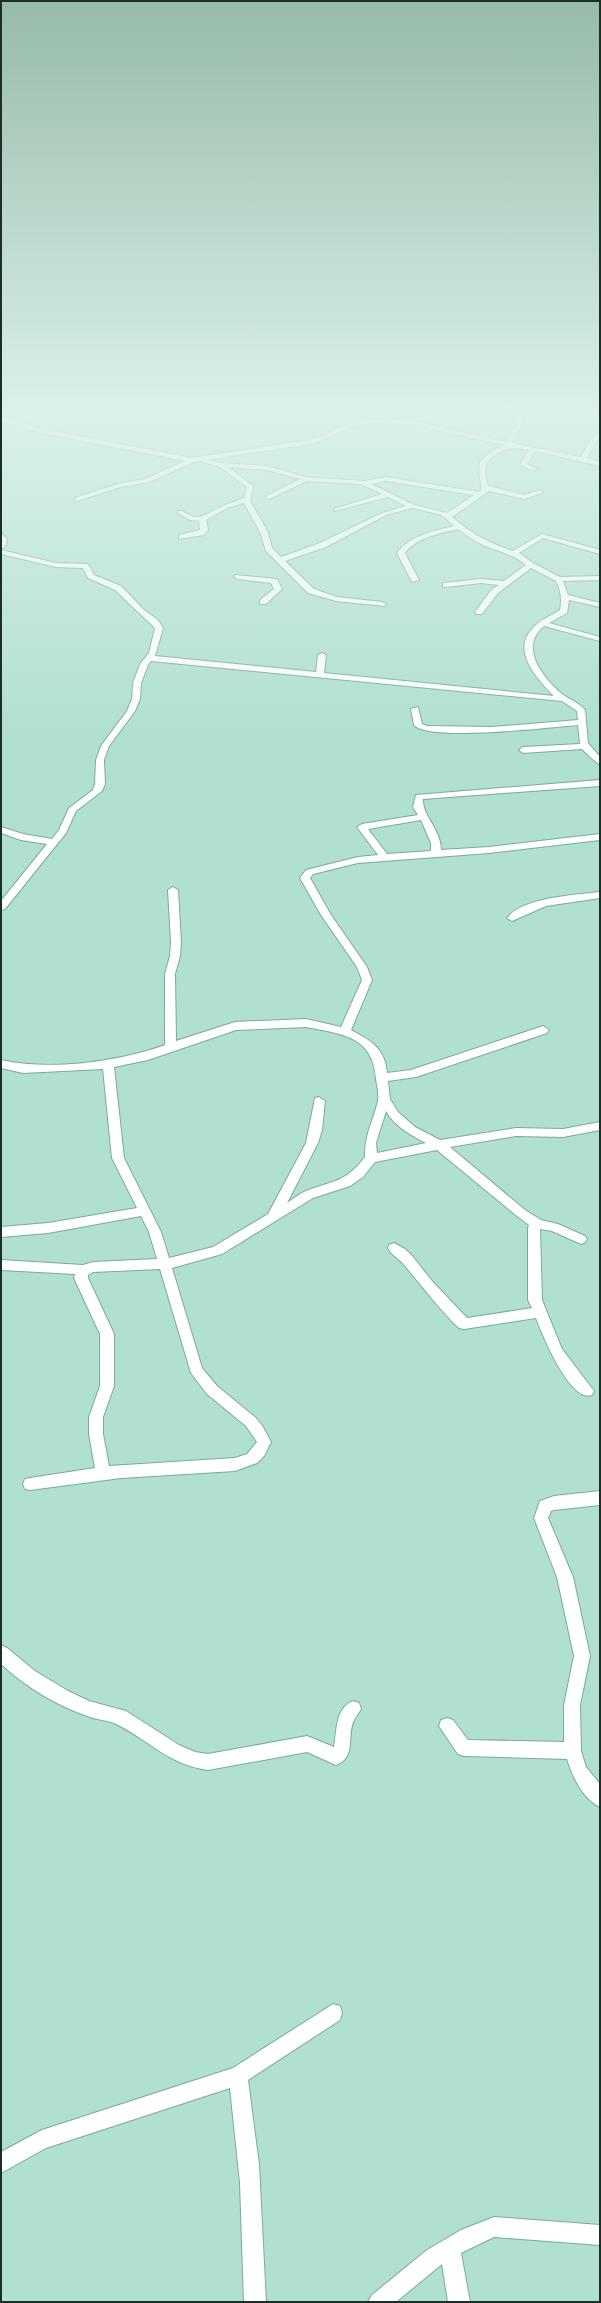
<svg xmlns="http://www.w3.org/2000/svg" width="601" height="2303" viewBox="0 0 601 2303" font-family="Rubik,sans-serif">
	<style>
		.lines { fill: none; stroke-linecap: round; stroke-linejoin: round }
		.street-casing { stroke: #7baa9a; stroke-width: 2 }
		.street { fill: #fff; fill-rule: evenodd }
	</style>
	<rect width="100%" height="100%" fill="#b0e0cf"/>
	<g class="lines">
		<g class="street-casing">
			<path id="street" d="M428 415H436L417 422 506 442 515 427 517 415H523L521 427 512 443 581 457 590 441 600 432V438L595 443 587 458 600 462V466L535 451 527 464 537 469 534 471 520 465 529 450C508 446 502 448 486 463L485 473 488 486 524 495 540 490 542 491V493L524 499 489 491 452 517C472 534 487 542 513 551L542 534 600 550V554L543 538 519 553 533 563 560 577 600 576V580L563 581 568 595 600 603V607L569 600 567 613 549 623 600 637V641L544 626C518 647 543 678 562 694 569 699 579 703 585 710L588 743 600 757V765L589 756 582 749 523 753 519 750 523 747 580 744 578 725C552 727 429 742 414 725L411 709 418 707 422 724 427 726 492 727 578 720 577 711 562 701 151 661 148 665 141 683 140 699 135 711 109 746 104 760 105 784 102 791 76 811 66 833 5 909 1 910V901L47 844 21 840 1 833V827L23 834 52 839 59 830 69 808 93 790 95 784 96 760 101 746 127 711 132 699 133 683 140 664 149 653 155 628 115 590 88 578 83 568 56 567 1 554V550L56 563 88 564 94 575 121 586 144 610 158 620 163 628 155 656 316 672 318 655 322 653 326 655 324 673 554 696C538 680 511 651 532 629 539 620 551 616 560 610 562 600 561 590 556 581L531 568 498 593 482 614H476L475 612 492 589 499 585 481 583 446 587H443V583L481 579 504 581 526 565C513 554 500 552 485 546 475 541 467 536 458 529 439 534 417 537 405 553L419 580 412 582 397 553C411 535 433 531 454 526L442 515 412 508 386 515 326 547 285 561 314 589 337 597 382 602 386 604 385 606 336 601 308 593 266 551 260 532 244 503 227 508 206 520 208 530 204 535 179 539V535L200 530 199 521 190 520 178 513V511H182L193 517H201L223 506 244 498 247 487 218 466 202 462 201 461 194 462 149 482 121 487 77 501 74 499 75 498 118 484 145 479 185 461 42 433 1 421V417L43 429 192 458 314 439 351 422 372 419 409 420ZM372 423 409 424 504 445 492 451 480 462 479 473 482 489 479 492 386 477 365 481 306 477 267 466 221 463 207 460 316 443 353 426ZM228 467 267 470 300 479 267 496 266 497 269 499 307 481 361 484 382 494 334 509V511L388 497 406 506 382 513 320 543 281 557 272 548 268 532 250 501 253 486ZM386 481 474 495 447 513 414 505 371 484Z
				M1 533 7 539 5 547 1 549Z
				M235 575 277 579 282 589 266 604H260V600L274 589 271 583 238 579 234 577Z
				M600 780V786L423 799C422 816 441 829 441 850L489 847 600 834V840L489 853 358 863 313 874 310 878 331 915 367 967 372 980 351 1030C371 1041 385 1048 387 1073L411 1070 543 1026 549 1030 547 1033 416 1077 388 1081 390 1099 398 1112 415 1127 440 1140 516 1128 563 1129 600 1122V1130L563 1137 516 1136 450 1147 525 1210 541 1220 558 1224 585 1236 587 1239 585 1242 581 1244 552 1231 540 1229 542 1300 562 1349 594 1391 592 1395C570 1403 542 1334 536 1318L464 1329 459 1328C439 1309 423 1287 405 1266 400 1259 391 1255 388 1248L389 1245 394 1243 405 1249 413 1257 432 1281 467 1318 532 1308 528 1300V1228L529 1225 517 1216 437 1150 375 1162 363 1177 350 1186 313 1198 222 1254 172 1268 202 1368 217 1386 256 1418 263 1427 271 1442 264 1456 257 1463 235 1471 121 1478 30 1490 25 1489 23 1484 25 1479 30 1478 95 1468 89 1434V1417L100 1386V1334L74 1278 75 1274 1 1270V1260L83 1265 93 1262 157 1259 149 1232 141 1216 48 1233 1 1237V1227L48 1223 137 1208 112 1158 103 1069 23 1073 1 1068V1060C50 1071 118 1062 165 1045V974L170 956 171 942 168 890 173 887 178 890 181 942 180 956 175 974 176 1041 235 1022 306 1019 341 1027 362 980 357 967 321 915 300 878 306 870 358 857 378 855 357 827 362 824 418 815 413 807 416 795ZM421 820 431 843V851L387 854 368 829ZM306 1027C342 1034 373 1036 376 1079 377 1086 379 1094 378 1101 373 1121 364 1137 365 1157 345 1183 334 1180 306 1191 299 1194 293 1199 287 1203L318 1143 322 1130 325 1101 319 1097 315 1098 306 1143 268 1214 213 1247 169 1258 161 1232 124 1158 114 1067 148 1060 236 1030ZM386 1111C395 1127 411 1135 426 1143L377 1153 376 1143ZM160 1269 191 1373 207 1394 246 1426 257 1442 247 1454 235 1458 109 1466 103 1434V1417L114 1386V1334L88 1278V1275L93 1272Z
				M600 892V898L546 906 512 921 507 918C523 897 575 895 600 892Z
				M600 1491V1505L554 1510 551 1511 548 1518 573 1577 590 1656 580 1705 581 1751 586 1767 600 1784V1807C583 1799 572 1776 567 1759L464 1756 458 1754 439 1726 441 1720 447 1718 453 1720 468 1740 564 1742V1705L574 1656 557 1577 534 1518 540 1501 554 1496Z
				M1 1645 7 1648 35 1671 68 1691 89 1701 126 1711 179 1745 195 1752 208 1754 307 1736 334 1747C337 1731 335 1708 353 1701L359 1703 361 1709C359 1713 356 1716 354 1720 346 1736 357 1757 336 1765L307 1752 208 1770C169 1765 149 1740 116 1724 108 1720 98 1720 90 1717 57 1706 26 1687 1 1664Z
				M333 2004 340 2006 342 2013 340 2020 248 2080 259 2165 266 2302H244L240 2183 230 2088 46 2148 1 2173V2152L42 2130 233 2068Z
				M494 2217 600 2225V2245L494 2237 461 2253 470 2302H448L442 2264 396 2302H368L372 2295 427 2250 461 2230Z"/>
		</g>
		<use href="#street" class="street"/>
	</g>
	<linearGradient id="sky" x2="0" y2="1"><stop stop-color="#97baa9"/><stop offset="0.56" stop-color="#dbf1e9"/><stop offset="1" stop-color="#dbf1e9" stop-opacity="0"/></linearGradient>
	<rect width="601" height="737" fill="url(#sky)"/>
	<rect width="601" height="2303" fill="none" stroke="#1b2e28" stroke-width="4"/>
</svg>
